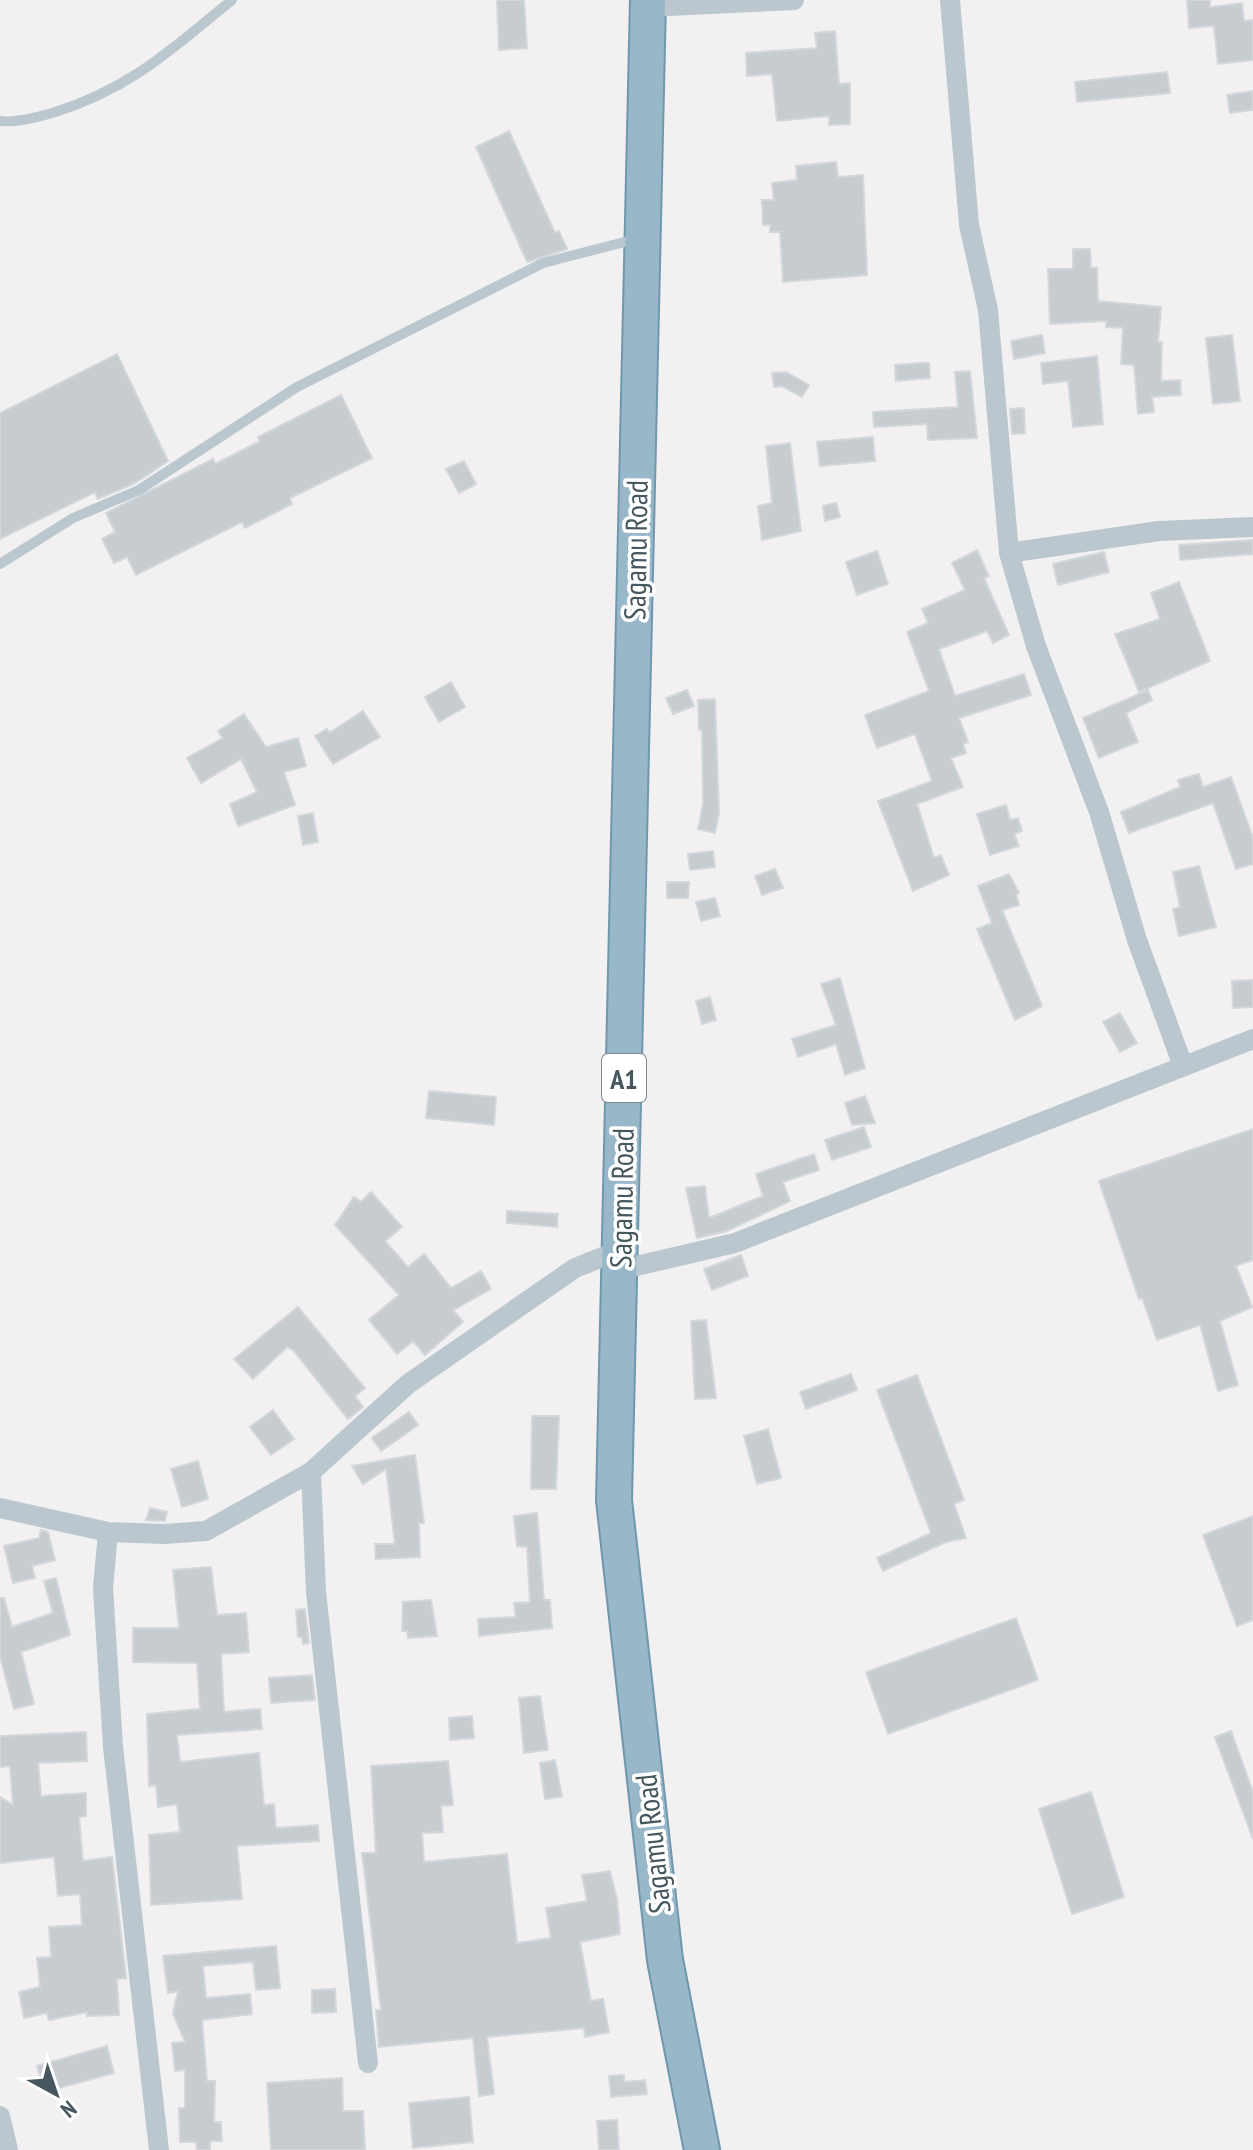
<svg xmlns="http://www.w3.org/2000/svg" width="1253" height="2150" viewBox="0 0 1253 2150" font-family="'PT Sans Narrow',sans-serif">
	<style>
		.building { fill: #c6ccd0; stroke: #d3d7dc; stroke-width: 2 }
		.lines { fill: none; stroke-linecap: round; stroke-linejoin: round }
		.trunk-casing { stroke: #6f97ae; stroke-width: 38 }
		.service { stroke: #bac7ce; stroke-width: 10 }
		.minor { stroke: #bac7ce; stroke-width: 20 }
		.trunk { stroke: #98b8ca; stroke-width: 34 }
		.labels { text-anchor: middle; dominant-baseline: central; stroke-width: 7; stroke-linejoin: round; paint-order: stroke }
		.shield { fill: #fff; stroke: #7e898f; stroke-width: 2 }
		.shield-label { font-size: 28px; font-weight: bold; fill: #46575f }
		.street-label { font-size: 30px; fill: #46575f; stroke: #fff }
	</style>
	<rect width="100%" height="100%" fill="#f2f0f0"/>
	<path class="building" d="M497 0H524L527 48 499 50Z
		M1187 0H1210V7L1242 3 1244 21 1253 20V60L1218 64 1214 26 1189 28Z
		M835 31 839 84 850 83V124L829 125V116L777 121 772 74 747 76 746 53 817 48 815 33Z
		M1167 72 1170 93 1077 102 1075 82Z
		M1253 91V110L1230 113 1227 95Z
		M509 131 555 233 559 231 567 249 527 262 476 147Z
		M836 162 838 177 863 175 867 275 783 282 780 232H770V225H763L762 200H774L772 183 797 180 796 166Z
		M1073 249H1090L1091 268H1097L1098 301 1161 307 1158 342H1162L1161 381 1180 380 1181 395 1152 397 1154 412 1138 414 1134 365 1121 364 1123 328 1106 327V321L1050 324 1048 269H1073Z
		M1042 335 1045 353 1014 359 1011 341Z
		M1232 335 1240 401 1213 404 1206 338Z
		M117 354 168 461 135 483 98 499 95 492 0 539V413Z
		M1097 356 1103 424 1073 427 1068 381 1043 384 1041 363Z
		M920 363H929L930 378 896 381 895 365Z
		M970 371 977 438 928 440 927 424 874 427 873 412 958 407 955 372Z
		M786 372 809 385 802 397 782 386 774 387 772 373Z
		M341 395 372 458 290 498 292 504 245 528 242 522 136 575 127 557 114 563 102 539 115 532 106 513 213 459 215 464 260 441 258 437Z
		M1024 408 1025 433 1012 434 1010 409Z
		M873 437 875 461 820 466 817 442Z
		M790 443 801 531 762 540 758 506 772 503 766 446Z
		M464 461 476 484 459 493 446 469Z
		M836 503 840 517 825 521 823 506Z
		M1253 540V554L1180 560 1179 545Z
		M977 550 989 576 984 578 1009 635 993 643 987 631 939 649 955 696 1024 674 1031 695 959 718 968 742 963 744 966 753 951 758 963 787 917 804 934 858 941 855 949 875 913 891 878 801 932 781 915 734 877 748 865 715 929 691 907 632 928 623 922 609 965 590 952 563Z
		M877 551 888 584 857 595 846 562Z
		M1104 552 1109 572 1058 585 1053 564Z
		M1179 582 1210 661 1139 692 1115 634 1160 619 1151 593Z
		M451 682 465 707 439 722 425 697Z
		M687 690 694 706 673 714 666 698Z
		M1148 690 1152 700 1126 713 1138 742 1099 758 1083 718Z
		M715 699 719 813 715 833 698 829 703 804 702 730H699L698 700Z
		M363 711 380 737 333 764 315 736 327 729 329 733Z
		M244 714 266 747 298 738 306 766 284 772 295 805 238 826 230 804 257 792 241 759 201 783 187 758 223 738 218 731Z
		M1199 774 1203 787 1231 777 1253 838V864L1236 869 1213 803 1129 833 1121 812 1180 787 1178 780Z
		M1006 805 1010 820 1018 818 1022 831 1014 834 1019 846 990 855 977 814Z
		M313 813 318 842 303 845 298 816Z
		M713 851 715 867 690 870 688 854Z
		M1199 866 1216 927 1179 936 1173 909 1180 907 1173 872Z
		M775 869 783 888 762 895 755 876Z
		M1009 874 1019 893 1016 894 1019 905 1002 910 1042 1006 1015 1020 977 929 992 923 978 886Z
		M667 882H689L688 898H667Z
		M715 898 720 916 701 921 696 902Z
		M840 978 865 1068 845 1075 836 1044 798 1057 792 1039 836 1025 821 984Z
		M1253 980V1007L1233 1008 1232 981Z
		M710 997 716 1020 702 1024 696 1001Z
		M1120 1013 1137 1043 1120 1052 1103 1022Z
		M429 1091 496 1097 494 1125 426 1118Z
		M865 1096 875 1123 852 1125 845 1103Z
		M864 1127 871 1147 832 1160 825 1140Z
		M1253 1129V1260L1236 1266 1252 1307 1220 1321 1238 1385 1218 1391 1200 1325 1157 1340 1142 1298 1139 1299 1099 1181Z
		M814 1154 819 1170 783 1182 790 1201 727 1231 697 1238 686 1188 705 1186 709 1218 763 1196 756 1174Z
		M371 1192 402 1227 385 1241 408 1267 424 1254 451 1288 481 1271 491 1289 453 1310 463 1322 425 1355 413 1341 397 1354 369 1320 399 1295 335 1225 354 1197 361 1202Z
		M507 1211 558 1214 557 1227 507 1223Z
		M741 1255 748 1276 712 1290 704 1269Z
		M298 1307 365 1388 355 1396 363 1407 348 1419 293 1350 287 1347 253 1379 234 1359Z
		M706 1320 716 1398 695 1399 691 1321Z
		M851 1374 857 1390 806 1409 800 1392Z
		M917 1375 964 1500 954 1504 966 1538 946 1542 883 1571 877 1558 931 1533 877 1390Z
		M273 1410 294 1439 271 1455 250 1427Z
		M409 1412 418 1425 381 1451 372 1438Z
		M532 1416H559L556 1489H531Z
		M768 1429 781 1478 757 1484 744 1436Z
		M415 1455 424 1523H419L420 1557 376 1559 375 1544H395L386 1469 363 1484 352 1466Z
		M198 1461 208 1499 182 1507 171 1469Z
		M150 1508 167 1512 165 1521 146 1520Z
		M537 1513 544 1600H550L552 1628 479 1636 478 1619 516 1617 514 1603 530 1602 527 1547 517 1546 514 1516Z
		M1253 1516V1620L1237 1626 1203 1535Z
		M41 1530 48 1532 55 1560 32 1566 35 1578 13 1583 4 1546 39 1538Z
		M211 1567 217 1615 246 1613 249 1652 221 1654 224 1712 260 1709 262 1729 177 1735 180 1762 259 1753 264 1805 274 1804 276 1828 318 1825 319 1841 237 1846 242 1899 151 1905 149 1835 180 1832 177 1804 158 1807 156 1785 149 1786 147 1714 200 1709 197 1663 133 1662V1628H179L173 1570Z
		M56 1578 70 1635 21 1652 34 1704 14 1709 0 1657V1598H4L12 1627 44 1616 53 1613 44 1581Z
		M431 1600 437 1636 408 1638 407 1631H402L403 1602Z
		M305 1609 309 1643 303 1644 302 1637H298L296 1610Z
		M1016 1618 1038 1680 888 1734 866 1672Z
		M312 1675 315 1700 271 1703 269 1678Z
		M540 1696 548 1750 524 1753 519 1698Z
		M472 1716 474 1738 450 1740 449 1718Z
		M1231 1731 1253 1792V1839L1215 1737Z
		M86 1732 87 1761 38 1763 41 1796 86 1793V1816L79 1817 83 1861 112 1857 126 1978 117 1979 119 2015 87 2016V2012L49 2020 47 2013 24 2018 19 1992 40 1987 37 1958 51 1957 49 1927 82 1925 80 1894 58 1896 54 1857 0 1863V1797L13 1805 10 1766 0 1767V1736Z
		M555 1760 562 1797 545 1799 540 1763Z
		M448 1761 453 1805 441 1806 443 1832 422 1833 424 1862 507 1854 517 1943 551 1938 546 1908 587 1901 582 1875 610 1871 617 1900 620 1934 580 1942 591 2001 603 1999 609 2032 585 2037 584 2028 487 2037 494 2094 479 2096 473 2038 379 2047 376 2010H381L362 1853H376L371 1766Z
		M1091 1792 1124 1897 1072 1914 1039 1809Z
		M276 1946 280 1988 256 1990 253 1962 203 1966 206 1998 250 1994 252 2014 202 2020 207 2081H215L214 2122H221L222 2141H210V2150H197L196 2142H180L179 2108H185V2070L175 2071 172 2043 185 2042 173 2014 178 1991 168 1993 163 1956Z
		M335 1989 336 2012 312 2013V1990Z
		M107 2046 114 2073 44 2092 37 2066Z
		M624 2075V2082L645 2080 647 2094 611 2097 609 2076Z
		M342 2078 343 2111H363L365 2150H271L267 2083Z
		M469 2097 473 2142 413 2148 409 2103Z
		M617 2120 619 2150H599L597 2121Z"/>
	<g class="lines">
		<g class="trunk-casing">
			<path id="trunk" d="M648 0 614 1500 665 1960 702 2150"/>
		</g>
		<path class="service" d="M0 121C17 123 39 117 55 112 130 89 173 48 232 0
			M0 564 73 518 139 490 297 387 543 263 636 239"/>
		<path class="minor" d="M950 0 969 225 988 310 1009 553 1036 646 1099 812 1137 940 1183 1066
			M647 7 794 0
			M1009 553 1159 531 1253 527
			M619 1270 735 1243 1253 1039
			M311 1472 316 1592 368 2063
			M0 1508 108 1532 164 1534 206 1531 311 1472 408 1384 575 1268 620 1250
			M108 1532 103 1588 113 1747 159 2150
			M0 2116 8 2150"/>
		<use href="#trunk" class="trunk"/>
	</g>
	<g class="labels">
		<rect class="shield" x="602" y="1054" width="44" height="48" rx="6"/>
		<g class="shield-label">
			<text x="624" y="1078">A1</text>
		</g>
		<g class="street-label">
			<text transform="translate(635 550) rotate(-89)">Sagamu Road</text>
			<text transform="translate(621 1198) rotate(-89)">Sagamu Road</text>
			<text transform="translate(652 1844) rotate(-96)">Sagamu Road</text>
		</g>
	</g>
	<g transform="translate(56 2094) rotate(140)" stroke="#ffffff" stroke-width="6" paint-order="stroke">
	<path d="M0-6L14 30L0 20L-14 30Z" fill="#46575f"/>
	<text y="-12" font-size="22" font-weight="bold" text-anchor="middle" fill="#46575f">N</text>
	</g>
</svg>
